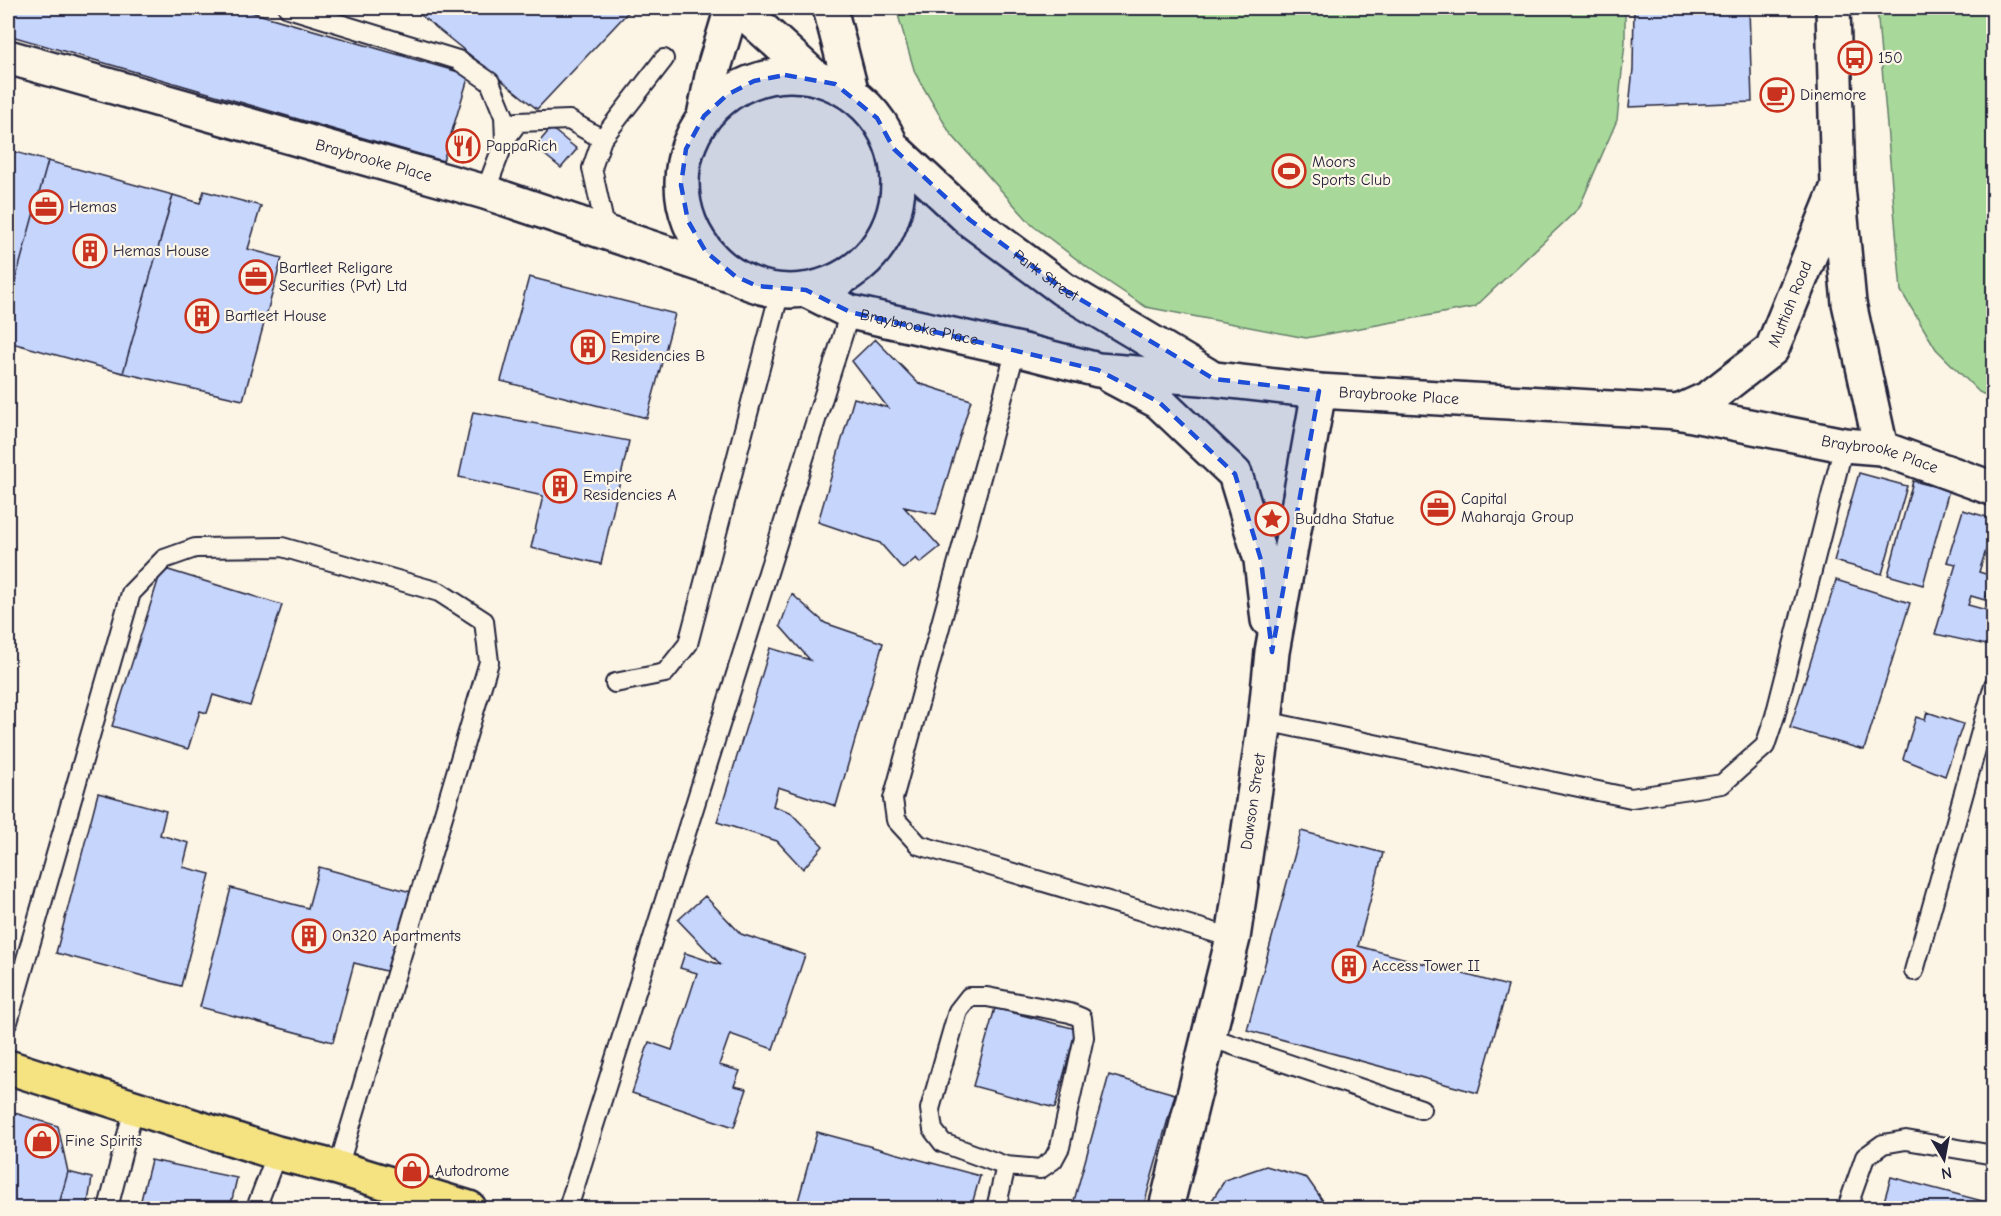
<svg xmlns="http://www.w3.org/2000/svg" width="2001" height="1216" viewBox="0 0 2001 1216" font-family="'Comic Neue',sans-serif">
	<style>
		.green { fill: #a8d99a; stroke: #657e6a; stroke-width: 1.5 }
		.building { fill: #c6d5fc; stroke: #22223b; stroke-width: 1.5 }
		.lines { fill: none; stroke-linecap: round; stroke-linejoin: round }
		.service-casing { stroke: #22223b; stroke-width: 22 }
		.minor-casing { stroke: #22223b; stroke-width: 38 }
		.tertiary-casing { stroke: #22223b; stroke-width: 38 }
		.primary-casing { stroke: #22223b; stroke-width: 38 }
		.service { stroke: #fcf5e5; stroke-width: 18 }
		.minor { stroke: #fcf5e5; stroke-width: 33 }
		.tertiary { stroke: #fcf5e5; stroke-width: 33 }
		.primary { stroke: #f5e382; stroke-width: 33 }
		.marked { fill: #1d4ed8; fill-opacity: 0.2; stroke: #1d4ed8; stroke-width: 4.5; stroke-dasharray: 12 8; stroke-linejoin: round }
		.labels { text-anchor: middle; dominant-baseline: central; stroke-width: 4.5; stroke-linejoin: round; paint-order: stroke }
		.poi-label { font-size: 16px; fill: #22223b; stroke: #fcf5e5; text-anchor: start }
		.street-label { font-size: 16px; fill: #22223b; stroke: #fcf5e5 }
	</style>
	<rect width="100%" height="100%" fill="#fcf5e5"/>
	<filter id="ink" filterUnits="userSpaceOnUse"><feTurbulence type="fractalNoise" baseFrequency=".0167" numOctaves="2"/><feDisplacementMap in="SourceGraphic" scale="12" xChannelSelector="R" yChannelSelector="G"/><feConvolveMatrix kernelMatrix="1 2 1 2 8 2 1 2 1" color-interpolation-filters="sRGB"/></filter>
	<g filter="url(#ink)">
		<path class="green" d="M896 8H1625V42L1617 120 1579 208 1475 307 1306 338 1146 307 1092 271 1032 225 950 133 915 73Z
			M1877 8H1993V399L1979 392 1936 349 1901 291Z"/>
		<path class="building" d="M8 8H237L469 75 443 161 8 35Z
			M412 8H632L537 109Z
			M1634 8H1749L1752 102 1629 107 1633 69Z
			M551 128 577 149 561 168 535 147Z
			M8 150 48 161 8 307Z
			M48 161 173 195 123 373 8 342V307Z
			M204 191 261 206 248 249 282 258 243 400 123 373 173 195 200 203Z
			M529 277 675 314 647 418 501 381Z
			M875 339 918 383 971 400 936 514 904 507 940 547 920 563 916 558 903 569 880 543 818 522 854 398 888 408 852 361Z
			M473 412 629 441 601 564 531 548 543 496 459 477Z
			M1859 473 1907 486 1882 574 1834 561Z
			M1913 481 1949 490 1923 585 1888 575Z
			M1963 510 1994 519V525L1979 572 1992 576 1985 600 1971 596 1968 605 1994 612V638L1991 646 1935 634 1956 564 1947 562Z
			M162 568 282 605 250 706 213 695 207 713 200 711 188 749 112 726Z
			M1836 580 1910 603 1864 750 1790 728Z
			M792 594 825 623 883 643 836 806 778 787 773 806 790 812 823 846 803 869 777 841 717 822 770 648 810 660 780 626Z
			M1927 712 1963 724 1945 776 1903 759 1916 717 1925 720Z
			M98 793 166 811 160 835 189 843 183 867 210 874 181 986 56 953Z
			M1301 831 1383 853 1358 946 1508 986 1478 1093 1247 1030Z
			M319 867 411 892 390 972 354 963 333 1042 200 1007 231 888 308 908Z
			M705 896 741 934 805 955 773 1049 730 1034 719 1065 740 1071 734 1086 747 1089 734 1127 632 1093 649 1042 672 1050 697 973 680 968 685 953 721 965 678 920Z
			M995 1008 1076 1029 1055 1108 973 1086Z
			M1109 1075 1175 1094 1143 1208H1072Z
			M8 1111 58 1126 68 1172 58 1208H8Z
			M817 1132 980 1176 971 1208H808L797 1205Z
			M151 1160 237 1178 230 1208H139Z
			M1266 1166 1307 1178 1328 1208H1207L1225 1180Z
			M68 1172 92 1178 87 1208H58Z
			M1891 1177 1994 1204V1208H1882Z"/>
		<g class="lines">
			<g class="service-casing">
				<path id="service" d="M288 8 458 60 490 82 504 116 505 140 485 192
					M505 140 518 122 569 120 602 139
					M606 232 592 168 602 139 664 59
					M1016 349 893 799 896 820 919 845 1233 938
					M615 683 665 673 688 644 780 291
					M1265 721 1631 798 1722 784 1765 746 1775 716 1844 445
					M1914 971 1994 685
					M969 997H987L1070 1013 1082 1018 1084 1037 1060 1147 1053 1160 1040 1169 1006 1166 943 1143 933 1130 930 1109 958 1011Z
					M8 1022 131 593 164 559 195 548 282 547 439 592 484 621 489 662 338 1168
					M1209 1037 1421 1109
					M108 1208 134 1108
					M256 1208 277 1153
					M568 1208 850 312
					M996 1208 1006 1166
					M1847 1208 1865 1157 1883 1144 1906 1140 1994 1155"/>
			</g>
			<g class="minor-casing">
				<g id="minor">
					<path d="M1833 8 1838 186 1849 303 1881 448"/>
					<path id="s1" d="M894 149 970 220 1063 289 1207 375"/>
					<path id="s2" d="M806 290 850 312 1016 349 1098 370 1214 379 1319 391 1678 412 1844 445 1881 448 1994 489"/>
					<path d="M1112 377 1159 402 1235 474 1261 560 1268 620"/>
					<path id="s3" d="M1678 412 1709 398 1772 349 1836 191"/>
					<path id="s4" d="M1166 1208 1233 938 1265 721 1272 652 1319 391"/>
				</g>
			</g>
			<g class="tertiary-casing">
				<g id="tertiary">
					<path d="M739 8 816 78"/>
					<path d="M830 8 852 94"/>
					<path id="s5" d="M8 57 485 192 735 276"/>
					<circle cx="790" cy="183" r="108"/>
					<path d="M704 116 713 71 732 8"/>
				</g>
			</g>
			<g class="primary-casing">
				<path id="primary" d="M8 1067 277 1153 338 1168 469 1208"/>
			</g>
			<use href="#service" class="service"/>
			<use href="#minor" class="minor"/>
			<use href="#tertiary" class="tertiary"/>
			<use href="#primary" class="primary"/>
		</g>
	</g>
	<path class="marked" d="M785 75 835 84 877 118 894 149 970 220 1063 289 1214 379 1319 391 1272 652 1261 560 1235 474 1159 402 1098 370 850 312 806 290 757 286 735 276 706 252 688 221 681 185 686 149 704 116 727 95 754 81Z"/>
	<defs>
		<g id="bus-ring" transform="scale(1.725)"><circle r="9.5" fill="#fcf5e5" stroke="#c8321e" stroke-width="1.5"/><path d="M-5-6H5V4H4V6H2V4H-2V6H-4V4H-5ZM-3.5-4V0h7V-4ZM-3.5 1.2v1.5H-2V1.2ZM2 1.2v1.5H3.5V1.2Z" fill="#c8321e"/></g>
		<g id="cafe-ring" transform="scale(1.725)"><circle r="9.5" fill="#fcf5e5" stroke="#c8321e" stroke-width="1.5"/><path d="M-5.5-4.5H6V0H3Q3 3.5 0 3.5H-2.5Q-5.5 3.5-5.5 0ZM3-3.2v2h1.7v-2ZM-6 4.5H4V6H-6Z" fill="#c8321e"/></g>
		<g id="restaurant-ring" transform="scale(1.725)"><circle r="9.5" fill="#fcf5e5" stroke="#c8321e" stroke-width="1.5"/><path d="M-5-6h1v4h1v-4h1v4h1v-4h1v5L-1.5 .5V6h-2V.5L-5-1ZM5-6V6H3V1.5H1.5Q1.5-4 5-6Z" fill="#c8321e"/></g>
		<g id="stadium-ring" transform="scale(1.725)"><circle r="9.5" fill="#fcf5e5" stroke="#c8321e" stroke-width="1.5"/><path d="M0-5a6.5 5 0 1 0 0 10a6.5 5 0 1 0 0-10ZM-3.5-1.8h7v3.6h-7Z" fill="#c8321e"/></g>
		<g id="office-ring" transform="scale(1.725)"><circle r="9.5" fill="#fcf5e5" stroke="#c8321e" stroke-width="1.5"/><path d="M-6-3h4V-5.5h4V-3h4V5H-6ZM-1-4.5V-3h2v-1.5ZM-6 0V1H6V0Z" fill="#c8321e"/></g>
		<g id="building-ring" transform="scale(1.725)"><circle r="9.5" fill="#fcf5e5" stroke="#c8321e" stroke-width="1.5"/><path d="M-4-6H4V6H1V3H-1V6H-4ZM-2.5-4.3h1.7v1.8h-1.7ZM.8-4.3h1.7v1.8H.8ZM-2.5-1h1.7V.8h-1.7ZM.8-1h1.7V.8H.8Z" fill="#c8321e"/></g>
		<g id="sight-ring" transform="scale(1.725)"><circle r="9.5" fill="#fcf5e5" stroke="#c8321e" stroke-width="1.5"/><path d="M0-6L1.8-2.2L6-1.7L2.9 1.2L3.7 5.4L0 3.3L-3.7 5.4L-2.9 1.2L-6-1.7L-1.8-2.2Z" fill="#c8321e"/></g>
		<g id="shop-ring" transform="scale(1.725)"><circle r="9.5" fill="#fcf5e5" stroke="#c8321e" stroke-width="1.5"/><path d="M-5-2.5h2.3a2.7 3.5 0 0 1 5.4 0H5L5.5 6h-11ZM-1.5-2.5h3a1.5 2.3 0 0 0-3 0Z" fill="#c8321e"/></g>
	</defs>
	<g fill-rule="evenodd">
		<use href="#bus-ring" x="1855" y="58"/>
		<use href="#cafe-ring" x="1777" y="95"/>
		<use href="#restaurant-ring" x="463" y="146"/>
		<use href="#stadium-ring" x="1289" y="171"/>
		<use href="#office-ring" x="46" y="207"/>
		<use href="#building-ring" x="90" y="251"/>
		<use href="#office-ring" x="256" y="277"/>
		<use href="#building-ring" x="202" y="316"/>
		<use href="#building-ring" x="588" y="347"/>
		<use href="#building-ring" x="560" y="486"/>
		<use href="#office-ring" x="1438" y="508"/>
		<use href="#sight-ring" x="1272" y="519"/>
		<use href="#building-ring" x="309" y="936"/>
		<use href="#building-ring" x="1349" y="966"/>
		<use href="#shop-ring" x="42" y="1141"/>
		<use href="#shop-ring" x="412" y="1171"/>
	</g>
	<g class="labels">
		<g class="poi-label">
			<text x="1878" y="58">150</text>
			<text x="1800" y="95">Dinemore</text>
			<text x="486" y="146">PappaRich</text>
			<text x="1312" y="162">Moors<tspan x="1312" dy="18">Sports Club</tspan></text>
			<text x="69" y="207">Hemas</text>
			<text x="113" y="251">Hemas House</text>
			<text x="279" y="268">Bartleet Religare<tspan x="279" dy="18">Securities (Pvt) Ltd</tspan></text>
			<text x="225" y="316">Bartleet House</text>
			<text x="611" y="338">Empire<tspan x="611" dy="18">Residencies B</tspan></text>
			<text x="583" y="477">Empire<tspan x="583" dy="18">Residencies A</tspan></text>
			<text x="1461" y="499">Capital<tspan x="1461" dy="18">Maharaja Group</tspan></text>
			<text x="1295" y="519">Buddha Statue</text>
			<text x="332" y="936">On320 Apartments</text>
			<text x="1372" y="966">Access Tower II</text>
			<text x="65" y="1141">Fine Spirits</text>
			<text x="435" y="1171">Autodrome</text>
		</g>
		<g class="street-label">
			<text stroke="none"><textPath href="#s5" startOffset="380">Braybrooke Place</textPath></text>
			<text stroke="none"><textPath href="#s1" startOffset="198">Park Street</textPath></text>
			<text stroke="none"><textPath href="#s3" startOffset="162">Muttiah Road</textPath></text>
			<text stroke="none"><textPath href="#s2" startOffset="120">Braybrooke Place</textPath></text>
			<text stroke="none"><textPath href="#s2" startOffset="606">Braybrooke Place</textPath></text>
			<text stroke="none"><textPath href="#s2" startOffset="1092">Braybrooke Place</textPath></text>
			<text stroke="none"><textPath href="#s4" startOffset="416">Dawson Street</textPath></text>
		</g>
	</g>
	<rect width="2001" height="1216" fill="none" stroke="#fcf5e5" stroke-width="30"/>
	<rect x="15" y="15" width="1971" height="1186" fill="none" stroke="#22223b" stroke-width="2" filter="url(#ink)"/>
	<g transform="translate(1944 1159) rotate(170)" stroke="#fcf5e5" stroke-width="4.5" paint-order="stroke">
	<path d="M0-4.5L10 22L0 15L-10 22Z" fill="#22223b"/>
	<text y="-9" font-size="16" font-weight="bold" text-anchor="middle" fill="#22223b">N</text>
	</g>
</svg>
